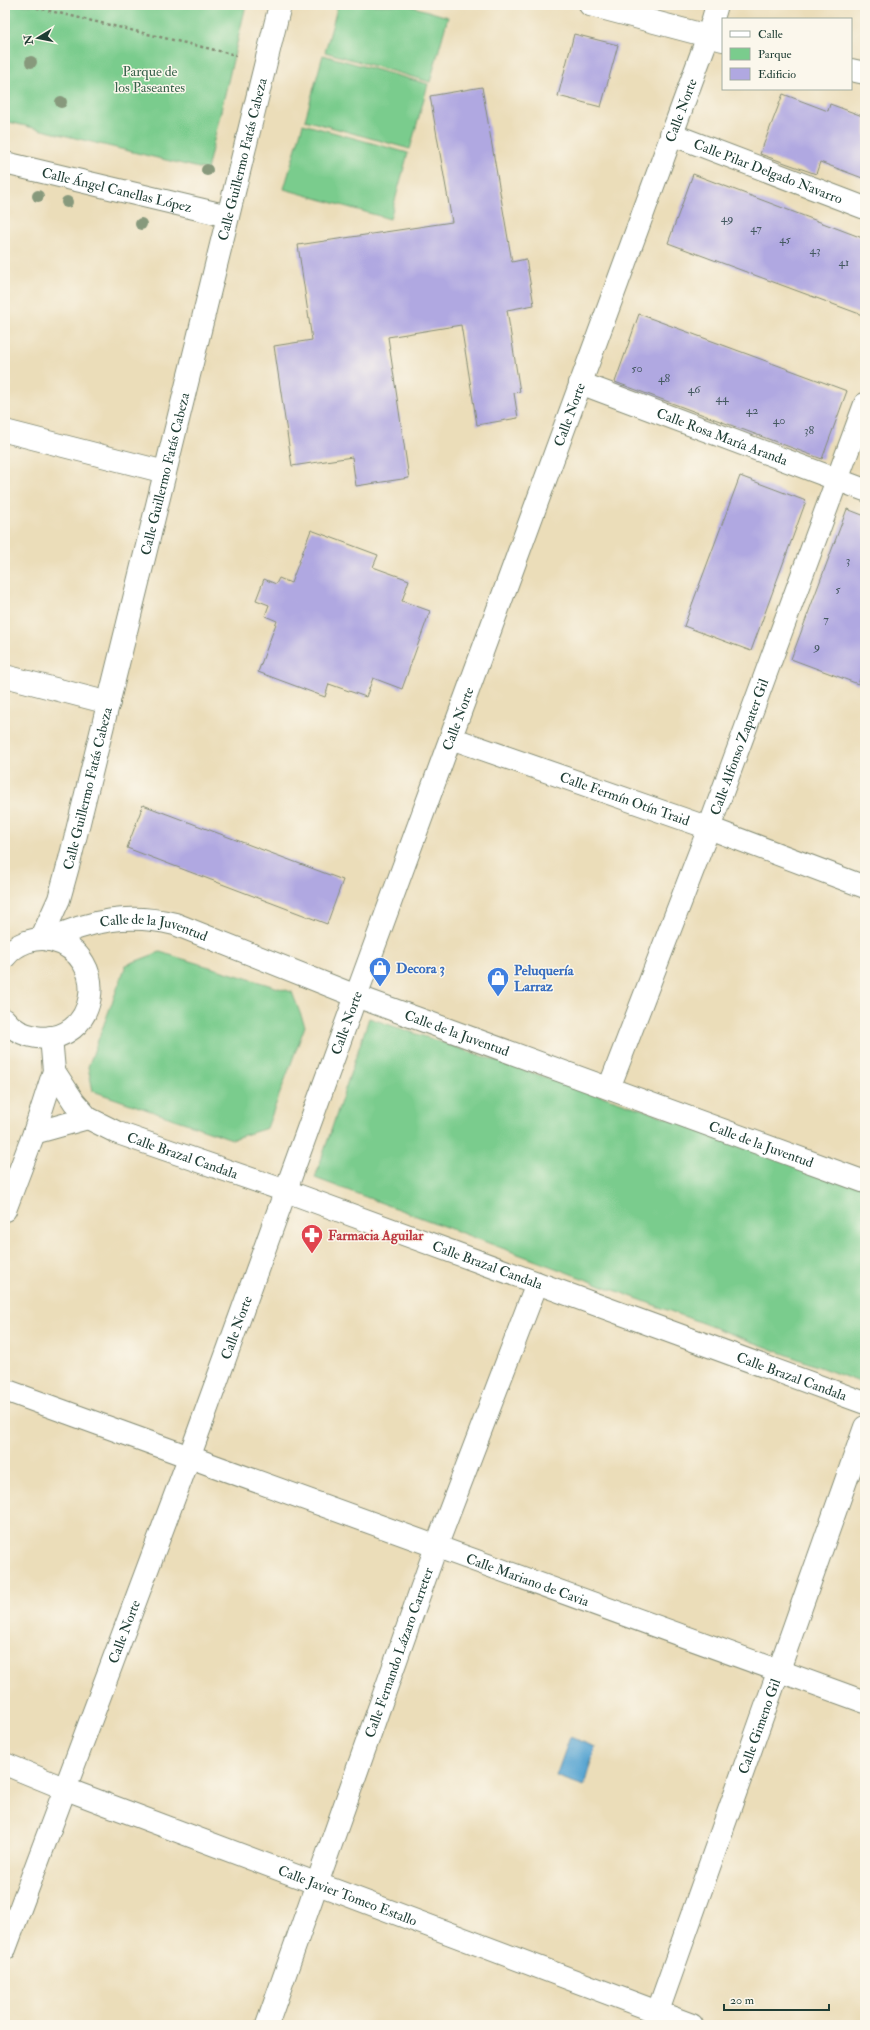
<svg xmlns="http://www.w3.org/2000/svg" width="870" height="2030" viewBox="0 0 870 2030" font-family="'IM FELL Double Pica',serif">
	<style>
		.green { fill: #7acc8d; stroke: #4c8460 }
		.water { fill: #5aa6d2; stroke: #3c7283 }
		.building { fill: #b0a8e1 }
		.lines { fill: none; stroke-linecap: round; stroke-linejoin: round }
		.street-casing { stroke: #858d76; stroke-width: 24 }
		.path { stroke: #858d76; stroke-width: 2.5; stroke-dasharray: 3 3; stroke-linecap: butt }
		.street { stroke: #fff; stroke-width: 22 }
		.tree { fill: #87997c }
		.labels { text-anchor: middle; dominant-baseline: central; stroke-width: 3; stroke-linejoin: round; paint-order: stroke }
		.number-label { font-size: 12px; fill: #43585f }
		.park-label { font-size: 14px; fill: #36614a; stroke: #fbf7ec }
		.street-label { font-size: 14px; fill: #1f3d34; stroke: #fbf7ec }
		.shop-label { font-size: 14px; font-weight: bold; fill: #366cbe; stroke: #fbf7ec; text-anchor: start }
		.health-label { font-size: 14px; font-weight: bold; fill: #be3a42; stroke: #fbf7ec; text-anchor: start }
	</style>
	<rect width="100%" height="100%" fill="#fbf7ec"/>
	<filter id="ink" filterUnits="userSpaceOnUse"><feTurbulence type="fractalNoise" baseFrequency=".025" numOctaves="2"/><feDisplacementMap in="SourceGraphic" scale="8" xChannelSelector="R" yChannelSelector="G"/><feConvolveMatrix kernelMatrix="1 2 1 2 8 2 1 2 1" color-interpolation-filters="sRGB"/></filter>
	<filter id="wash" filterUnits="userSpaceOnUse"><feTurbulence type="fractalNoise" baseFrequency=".012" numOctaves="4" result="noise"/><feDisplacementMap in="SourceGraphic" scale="16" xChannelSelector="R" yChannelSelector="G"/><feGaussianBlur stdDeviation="0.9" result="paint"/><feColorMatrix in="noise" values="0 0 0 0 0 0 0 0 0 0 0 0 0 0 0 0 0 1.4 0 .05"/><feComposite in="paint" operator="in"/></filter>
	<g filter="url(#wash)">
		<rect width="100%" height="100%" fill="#ebddb9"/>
		<path class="green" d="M5 5H246L207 170 5 121Z
			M338 5H407L448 17 430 82 325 52Z
			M323 55 428 84 410 149 305 120Z
			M303 124 408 153 390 219 284 189Z
			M160 952 292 992 305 1026 267 1128 232 1139 93 1091 88 1067 126 965Z
			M369 1018 865 1184V1384L315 1178Z"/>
		<path class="water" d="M570 1737 595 1747 584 1786 556 1776Z"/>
		<g id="blocks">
			<path class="building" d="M574 34 618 45 601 107 558 96Z
				M482 87 512 262 526 259 534 305 507 310 520 392 514 393 518 418 477 425 461 325 388 337 409 478 356 486 352 457 292 466 274 346 312 340 298 245 452 222 430 96Z
				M783 94 828 111 830 104 865 117V179L820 162 816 174 760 154Z
				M693 174 865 239V316L668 243Z
				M639 314 847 391 822 459 615 382Z
				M740 476 806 501 751 651 684 626Z
				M847 509 865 516V665L858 684 791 659Z
				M311 530 378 555 373 567 409 580 402 601 430 611 402 689 373 678 366 697 329 684 325 697 258 672 277 621 265 616 269 605 256 600 264 579 276 584 279 578 291 583Z
				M143 805 343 880 327 924 127 848Z"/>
		</g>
	</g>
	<g filter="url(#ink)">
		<use href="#blocks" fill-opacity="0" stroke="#858d76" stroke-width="1"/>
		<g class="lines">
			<g class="street-casing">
				<g id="street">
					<path d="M590 5 723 40"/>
					<path d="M851 70 865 73"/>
					<path id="s1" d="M671 134 865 208"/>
					<path id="s2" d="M5 163 228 216"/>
					<path id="s3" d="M580 383 865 490"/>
					<path d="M5 431 165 472"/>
					<path d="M5 676 109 703"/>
					<path id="s4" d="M451 738 709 828 865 887"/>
					<path id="s5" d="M41 939 59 899 70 859 280 5"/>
					<path id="s6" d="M48 940C90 920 129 913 175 924L356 996 865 1182"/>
					<path d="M5 957C15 944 35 936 51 940 114 956 96 1047 36 1037 24 1035 13 1030 5 1020"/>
					<path id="s7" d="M54 1071 74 1102 88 1118 118 1133 286 1191 865 1403"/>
					<path id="s8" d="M609 1088 709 828 865 404"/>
					<path d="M34 1133 88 1118"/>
					<path d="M5 1210 34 1133 54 1071 51 1037"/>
					<path id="s9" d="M5 1390 865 1702"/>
					<path id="s10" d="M5 1764 66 1789 692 2025"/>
					<path id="s11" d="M5 1949 189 1458 356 996 708 36 717 5"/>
					<path id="s12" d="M267 2025 436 1547 537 1283"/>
					<path id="s13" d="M653 2025 865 1427"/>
				</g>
			</g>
			<path class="path" d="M25 5 236 55"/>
			<use href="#street" class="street"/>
		</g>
		<g class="tree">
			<circle cx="31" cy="62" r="6"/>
			<circle cx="61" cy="102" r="6"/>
			<circle cx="207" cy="170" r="6"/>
			<circle cx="38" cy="196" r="6"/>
			<circle cx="67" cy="202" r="6"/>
			<circle cx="141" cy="224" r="6"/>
		</g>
	</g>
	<defs>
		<g id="shop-pin" transform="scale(1.15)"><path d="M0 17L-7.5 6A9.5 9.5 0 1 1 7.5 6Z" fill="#3f7fe0" stroke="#fbf7ec"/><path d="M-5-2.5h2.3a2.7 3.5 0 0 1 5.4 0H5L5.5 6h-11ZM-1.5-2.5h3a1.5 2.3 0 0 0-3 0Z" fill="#fff"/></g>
		<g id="pharmacy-pin" transform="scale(1.15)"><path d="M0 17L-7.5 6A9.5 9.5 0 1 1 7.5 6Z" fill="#e0444e" stroke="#fbf7ec"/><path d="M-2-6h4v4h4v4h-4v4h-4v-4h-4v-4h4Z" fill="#fff"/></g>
	</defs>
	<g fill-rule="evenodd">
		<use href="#shop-pin" x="380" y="968"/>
		<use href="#shop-pin" x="498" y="978"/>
		<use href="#pharmacy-pin" x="312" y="1235"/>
	</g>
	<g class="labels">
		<g class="number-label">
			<text x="727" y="218">49</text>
			<text x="756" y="228">47</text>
			<text x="785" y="239">45</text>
			<text x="815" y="250">43</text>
			<text x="844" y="262">41</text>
			<text x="637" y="368">50</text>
			<text x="664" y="378">48</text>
			<text x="694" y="389">46</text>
			<text x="722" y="398">44</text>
			<text x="752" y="410">42</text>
			<text x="779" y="420">40</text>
			<text x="809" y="430">38</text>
			<text x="848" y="560">3</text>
			<text x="838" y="589">5</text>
			<text x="826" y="619">7</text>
			<text x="817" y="646">9</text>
		</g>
		<g class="park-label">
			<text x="150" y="71">Parque de<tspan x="150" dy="16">los Paseantes</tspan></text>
		</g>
		<g class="street-label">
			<text stroke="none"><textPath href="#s11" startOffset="1959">Calle Norte</textPath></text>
			<text stroke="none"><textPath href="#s5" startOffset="806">Calle Guillermo Fatás Cabeza</textPath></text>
			<text stroke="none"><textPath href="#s1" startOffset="104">Calle Pilar Delgado Navarro</textPath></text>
			<text stroke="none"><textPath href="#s2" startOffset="115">Calle Ángel Canellas López</textPath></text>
			<text stroke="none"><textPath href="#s11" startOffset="1635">Calle Norte</textPath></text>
			<text stroke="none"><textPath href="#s3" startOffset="152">Calle Rosa María Aranda</textPath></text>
			<text stroke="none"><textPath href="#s5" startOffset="482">Calle Guillermo Fatás Cabeza</textPath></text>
			<text stroke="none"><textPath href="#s11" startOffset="1311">Calle Norte</textPath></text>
			<text stroke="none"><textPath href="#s8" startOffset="365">Calle Alfonso Zapater Gil</textPath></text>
			<text stroke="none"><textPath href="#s5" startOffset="158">Calle Guillermo Fatás Cabeza</textPath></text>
			<text stroke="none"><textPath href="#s4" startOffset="184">Calle Fermín Otín Traid</textPath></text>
			<text stroke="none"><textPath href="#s6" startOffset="110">Calle de la Juventud</textPath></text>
			<text stroke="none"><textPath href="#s11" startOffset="987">Calle Norte</textPath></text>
			<text stroke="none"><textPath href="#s6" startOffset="433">Calle de la Juventud</textPath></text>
			<text stroke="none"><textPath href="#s6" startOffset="757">Calle de la Juventud</textPath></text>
			<text stroke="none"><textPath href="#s7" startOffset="160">Calle Brazal Candala</textPath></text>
			<text stroke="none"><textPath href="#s7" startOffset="484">Calle Brazal Candala</textPath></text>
			<text stroke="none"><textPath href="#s11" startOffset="663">Calle Norte</textPath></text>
			<text stroke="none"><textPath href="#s7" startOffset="808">Calle Brazal Candala</textPath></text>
			<text stroke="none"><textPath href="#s9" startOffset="556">Calle Mariano de Cavia</textPath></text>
			<text stroke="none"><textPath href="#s11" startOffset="339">Calle Norte</textPath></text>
			<text stroke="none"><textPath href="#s12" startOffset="395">Calle Fernando Lázaro Carreter</textPath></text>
			<text stroke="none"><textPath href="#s13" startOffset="317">Calle Gimeno Gil</textPath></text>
			<text stroke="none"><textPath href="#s10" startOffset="367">Calle Javier Tomeo Estallo</textPath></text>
		</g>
		<g class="shop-label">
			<text x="396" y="968">Decora 3</text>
			<text x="514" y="970">Peluquería<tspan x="514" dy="16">Larraz</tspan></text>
		</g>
		<g class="health-label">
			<text x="328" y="1235">Farmacia Aguilar</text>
		</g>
	</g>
	<rect width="870" height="2030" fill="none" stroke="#fbf7ec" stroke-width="20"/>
	<rect x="722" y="18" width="130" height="72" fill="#fbf7ec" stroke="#a3ada2"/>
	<rect x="730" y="31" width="20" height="6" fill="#ffffff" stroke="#a3ada2"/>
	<text x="758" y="38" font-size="12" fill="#1f3d34">Calle</text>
	<rect x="730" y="48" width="20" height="12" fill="#7acc8d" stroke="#a3ada2"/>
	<text x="758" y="58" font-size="12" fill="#1f3d34">Parque</text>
	<rect x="730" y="68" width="20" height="12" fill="#b0a8e1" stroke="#a3ada2"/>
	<text x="758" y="78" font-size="12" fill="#1f3d34">Edificio</text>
	<g transform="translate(38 38) rotate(260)" stroke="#fbf7ec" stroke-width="3" paint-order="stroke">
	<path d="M0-3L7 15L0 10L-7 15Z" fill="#1f3d34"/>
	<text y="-6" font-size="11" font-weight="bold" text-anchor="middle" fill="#1f3d34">N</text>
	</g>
	<path d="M724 2004v6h105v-6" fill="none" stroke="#1f3d34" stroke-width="2"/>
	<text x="730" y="2004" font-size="12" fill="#1f3d34" stroke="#fbf7ec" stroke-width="3" paint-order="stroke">20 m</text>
</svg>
